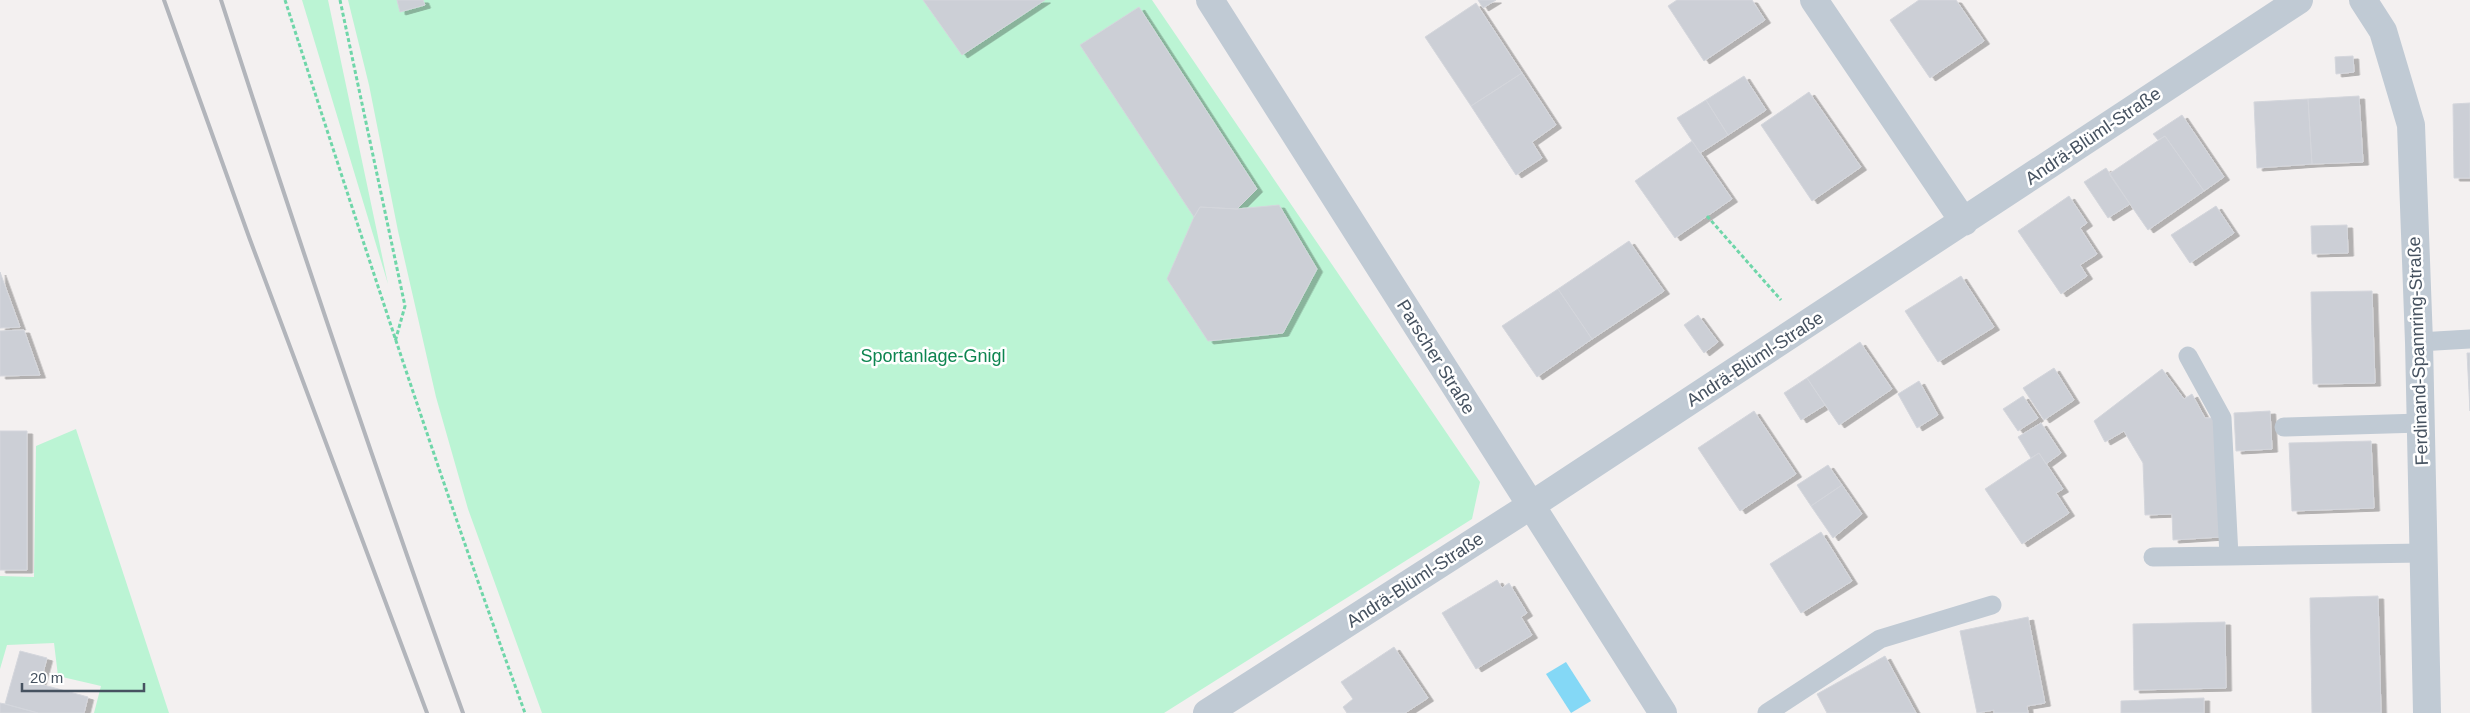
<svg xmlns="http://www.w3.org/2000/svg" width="2470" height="713" viewBox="0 0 2470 713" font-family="Helvetica,sans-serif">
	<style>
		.green { fill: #bbf4d4 }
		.water { fill: #84d8f6 }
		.building { fill: #cccfd6; stroke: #d4d6dc; filter: url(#shadow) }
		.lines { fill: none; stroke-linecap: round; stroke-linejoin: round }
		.path { stroke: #6fd6a9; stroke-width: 3; stroke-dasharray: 4 2.5; stroke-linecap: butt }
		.lane { stroke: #c0cad4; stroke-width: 19 }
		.street { stroke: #c0cad4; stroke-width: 28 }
		.rail { stroke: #b2b5bb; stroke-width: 4 }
		.labels { text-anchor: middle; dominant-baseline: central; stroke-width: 5; stroke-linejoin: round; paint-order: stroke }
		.street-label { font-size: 18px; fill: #465260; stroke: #fff }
		.park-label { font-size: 18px; fill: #0d8550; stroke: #fff }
	</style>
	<defs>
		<filter id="shadow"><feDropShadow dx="5.5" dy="3" stdDeviation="0" flood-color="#0004"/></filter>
	</defs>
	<rect width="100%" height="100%" fill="#f3f0f0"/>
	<path class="green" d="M302 0H328L388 284Z
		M348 0H1152L1480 482 1472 519 1164 713H542L468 509 436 397 398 231 369 85Z
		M76 429 169 713H94L101 686 58 676 54 643 7 645 0 669V576L34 577 36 446Z"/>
	<path class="water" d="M1566 662 1591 701 1571 713 1546 674Z"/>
	<path class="building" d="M397 0H423L425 5 400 12Z
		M923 0H1045L962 55Z
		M1478 0H1496L1483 8Z
		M1677 0H1752L1765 20 1704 61 1668 6Z
		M1919 0H1956L1984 41 1930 78 1890 20Z
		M1476 3 1522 73 1471 106 1425 37Z
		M1139 7 1257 189 1237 209 1200 207 1194 217 1080 45Z
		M2353 56 2354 72 2336 74 2335 57Z
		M1522 73 1556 125 1532 142 1542 158 1516 175 1471 106Z
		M1744 76 1766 110 1728 135 1706 100Z
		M1809 92 1861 167 1812 201 1761 125Z
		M2359 96 2363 162 2312 164 2308 99Z
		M2308 99 2312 164 2257 168 2254 102Z
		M1706 100 1728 135 1700 153 1677 118Z
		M2470 103V178H2454L2453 104Z
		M2182 115 2224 177 2204 191 2165 136 2158 140 2153 134Z
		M2165 136 2204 191 2148 230 2109 174Z
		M1692 141 1732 199 1675 238 1635 181Z
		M2106 168 2130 204 2108 218 2084 182Z
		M2069 196 2087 223 2080 228 2097 254 2080 265 2087 276 2061 294 2018 231Z
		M1279 205 1317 269 1283 333 1208 341 1167 279 1194 217 1200 207 1237 209Z
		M2216 206 2234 233 2190 263 2171 235Z
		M2347 225 2348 253 2312 254 2311 226Z
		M1629 241 1664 291 1592 339 1558 289Z
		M0 272 20 327 0 328Z
		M1961 276 1994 327 1938 362 1905 311Z
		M1558 289 1592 339 1537 377 1502 326Z
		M2372 291 2375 383 2313 384 2311 292Z
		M1698 315 1718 342 1704 353 1684 325Z
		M24 330 40 375 0 376V331Z
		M1860 342 1892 389 1839 425 1807 378Z
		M2467 353H2470V411Z
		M2054 368 2074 400 2044 420 2023 388Z
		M2162 369 2184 399 2192 394 2205 418H2216L2220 537 2173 540 2172 514 2145 515 2143 463 2124 431 2105 442 2094 421Z
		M1807 378 1825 405 1801 420 1784 393Z
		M1919 381 1938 415 1917 428 1898 394Z
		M2023 396 2038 418 2018 431 2003 409Z
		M1754 411 1796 474 1740 511 1698 448Z
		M2270 411 2272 449 2236 451 2234 413Z
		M2041 423 2061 453 2046 464 2039 453 2031 458 2018 437Z
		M0 431H27V570H0Z
		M2371 441 2374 508 2292 511 2289 443Z
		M2039 453 2063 489 2056 493 2069 513 2022 544 1985 489Z
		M1828 465 1842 485 1811 506 1797 485Z
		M1842 485 1862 514 1833 538 1811 506Z
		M1821 532 1852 581 1801 613 1770 564Z
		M1497 580 1502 588 1509 583 1527 613 1521 617 1532 635 1476 669 1442 613Z
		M2378 596 2381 713H2312L2310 598Z
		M2028 617 2045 703 2027 706 2028 713H1994V710L1977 713 1960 631Z
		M2225 622 2226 688 2134 690 2133 624Z
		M1394 647 1428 698 1405 713H1347L1343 707 1353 699 1341 682Z
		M20 651 47 658 40 684 88 697 84 713H38L5 704Z
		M1885 656 1916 713H1827L1817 694Z
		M2204 698V713H2121V701Z
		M0 703 5 704 38 713H0Z"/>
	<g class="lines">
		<path class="path" d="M285 0C362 239 439 477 525 713
			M340 0 405 306 395 342
			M1707 216 1781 300"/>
		<path class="lane" d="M2419 342 2470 339
			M2188 356 2222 418 2229 556 2424 553
			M2284 427 2421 423
			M2153 557 2229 556
			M1767 713 1880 639 1992 605"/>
		<path class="street" d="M1210 0 1663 713
			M1814 0 1964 222
			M2363 0 2383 31 2411 125 2419 342 2427 713
			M1207 713 1530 506 2299 0"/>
		<path class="rail" d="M164 0 249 237 427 713
			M221 0C298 239 378 477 463 713"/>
	</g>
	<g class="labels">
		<g class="street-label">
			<text transform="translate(2093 136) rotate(-34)">Andrä-Blüml-Straße</text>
			<text transform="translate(2418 351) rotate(-92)">Ferdinand-Spannring-Straße</text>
			<text transform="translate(1436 357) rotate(58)">Parscher Straße</text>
			<text transform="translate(1755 359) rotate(-33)">Andrä-Blüml-Straße</text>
			<text transform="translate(1415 580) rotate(-33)">Andrä-Blüml-Straße</text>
		</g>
		<g class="park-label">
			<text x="933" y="356">Sportanlage-Gnigl</text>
		</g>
	</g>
	<path d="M22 683v8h122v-8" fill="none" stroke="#465260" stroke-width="2.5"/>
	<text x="30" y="683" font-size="15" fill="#465260" stroke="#ffffff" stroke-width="4" paint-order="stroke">20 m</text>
</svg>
